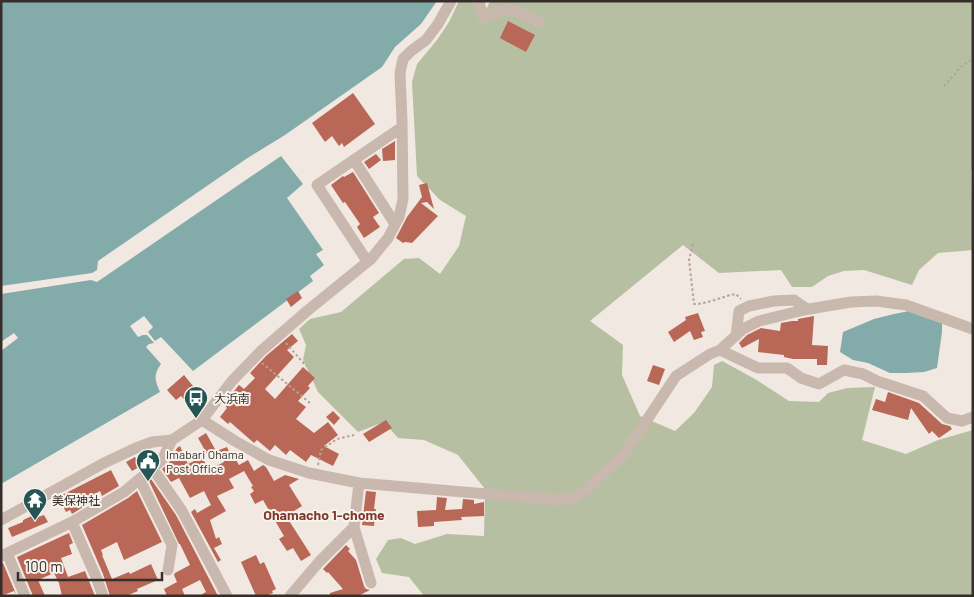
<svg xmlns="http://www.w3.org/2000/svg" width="974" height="597" viewBox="0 0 974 597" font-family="Barlow,'Noto Sans JP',sans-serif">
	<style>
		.green { fill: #b7bfa2 }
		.water { fill: #83abaa }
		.building { fill: #b96857 }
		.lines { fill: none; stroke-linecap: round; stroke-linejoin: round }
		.path { stroke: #b4a298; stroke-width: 2; stroke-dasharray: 2.5 2.5; stroke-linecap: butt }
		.minor { stroke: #c8b8ae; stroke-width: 11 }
		.labels { text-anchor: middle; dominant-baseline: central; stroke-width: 4; stroke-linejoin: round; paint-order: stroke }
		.poi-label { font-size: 12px; fill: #372e2b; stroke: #f9f3ed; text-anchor: start }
		.neighbourhood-label { font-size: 14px; font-weight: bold; fill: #7e3b2d; stroke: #f9f3ed }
	</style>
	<rect width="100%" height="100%" fill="#f1e8e1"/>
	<path class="green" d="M459 1H469L487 8 490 1H973V169L971 170 973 250 938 253 919 270 912 285 864 270 844 271 828 276 812 287H792L781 270 719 273 683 245 590 321 623 345 622 375 640 416 675 431 694 413 712 387 714 365 722 361 755 379 789 401 819 402 828 393 847 388 875 387 862 440 906 454 938 440 973 430V596H424L409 577 382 573 376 559 388 540 401 538 415 544 447 534 484 536 485 489 458 455 424 440 398 438 384 422 358 432 318 392 303 360 306 345 299 329 310 319 341 312 404 259 419 258 440 274 459 246 466 216 440 200 417 176 412 82 417 64 437 40 449 22Z"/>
	<path class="water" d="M1 1H437L421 24 395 47 382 67 285 135 246 159 98 261 97 270 92 273 1 286Z
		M281 156 303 184 287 198 323 250 316 254 324 265 310 276 313 281 193 371 161 337 155 341 148 332 153 327 144 316 130 326 138 337 143 335H147L154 343 149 344 146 347 161 364C153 375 155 380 160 392L1 484V351L18 338 14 333 1 342V294L91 280 97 282Z
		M909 311 942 323V332L937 368 924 372 905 373H890L868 363 853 360 840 352 843 332 874 319 894 314Z"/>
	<path class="building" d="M508 21 535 35 526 52 500 38Z
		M353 93 375 124 344 147 342 143 339 146 332 136 325 142 312 123Z
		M395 141V160L383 161 382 149Z
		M376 154 381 160 369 169 364 162Z
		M353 172 379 213 373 217 380 227 364 238 357 227 360 224 345 202 343 203 331 185 343 176 344 177Z
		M427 183 434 209 427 202 421 203 438 216 412 243 405 242 403 243 396 238 407 217 422 197 419 185Z
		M298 291 302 298 291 307 286 299Z
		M698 313 705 331 701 332 703 337 694 340 690 331 674 342 668 332 686 320 685 317Z
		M814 316 812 345 828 346 827 365H817V359H793L784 357V355L758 352 759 339 742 348 739 343 747 335 761 328 780 331 781 323 792 321H798V319Z
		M292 334 298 341 287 350 294 357 265 389 275 399 303 367 315 378 308 386 310 388 298 401 306 407 296 419 314 433 328 422 338 435 324 446 339 454 333 466 311 455 306 462 290 450 286 455 275 445 270 451 257 440 254 443 230 422 228 424 220 417 227 408 224 404 238 386 239 385 244 389 255 378 250 373 266 356Z
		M653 365 665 369 659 385 647 381Z
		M184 375 193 386 190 388 199 398 190 406 181 396 176 400 167 390Z
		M888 392 919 403 942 424 950 426 952 429 939 438 932 431 929 434 911 408 908 420 872 410 876 399 885 402Z
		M333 411 340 418 334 425 326 417Z
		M386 420 392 428 369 442 363 434Z
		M206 433 215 449 207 454 198 438Z
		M180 446 188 464 202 457 209 470 224 462 219 450 227 447 231 456 233 455 239 465 248 460 254 471 263 465 266 467 274 481 285 475 299 479 289 485 302 506 286 516 311 555 301 561 293 548 287 551 279 539 284 536 263 500 255 504 250 494 254 491 251 487 253 486 244 471 229 479 234 488 217 496 226 511 210 520 216 539 219 537 222 544 214 548 221 560 218 562 191 512 195 509 197 513 211 505 204 491 190 498 179 478 171 482 162 469 169 463 177 448Z
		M135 457 141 466 132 471 126 462Z
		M111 470 119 486 102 496 100 491 86 499 88 504 72 514 70 510 66 512 58 497Z
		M151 479 176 515 218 596H199L206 592 200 580 182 589 185 596H167L164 589 177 582 174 575 175 573 190 565 180 544H179L149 481Z
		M137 491 162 542 124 560 117 542 101 550 103 555H102L112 579 129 572 130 574 151 564 158 580 137 589 138 591 126 596H110L103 574 82 525 128 498Z
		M366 491 376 492 374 509H376L374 526 362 525Z
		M437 497 447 498 445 510 462 509 463 499 474 500V504L484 502V516L461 517 462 520 434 522V526L418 527 417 511 436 510Z
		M36 514 38 517 44 515 48 522 12 537 8 528 23 522V520Z
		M69 533 73 543 69 545 72 554 61 558 68 577 85 571 95 596H62L59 583 54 573 38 580 45 596H33L17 557Z
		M346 545 350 549 348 551 356 560 364 586 366 589 370 590 358 596H330V593L343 589 328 572 327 573 323 569Z
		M256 555 260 564 264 562 276 589 272 591 273 593 265 596H256L241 562Z
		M1 563H3L16 594 14 591 1 596Z"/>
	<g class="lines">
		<path class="path" d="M944 86 961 67 973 58
			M693 244 689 260 694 304C709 304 722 296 736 294L741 299
			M286 343 306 366
			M262 363 310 403
			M318 465 321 450 337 439 354 435"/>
		<path class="minor" d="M479 1 483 18 501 11 511 9 539 22
			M354 160 395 224
			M367 261 317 185 402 127
			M736 336 739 311 749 306 774 301 794 300 807 309
			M720 350 758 368H787L801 378 819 384 844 370 863 374 877 381 923 396 947 418 962 421 973 417
			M202 420 235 441 269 460 309 473 359 483 558 500 574 498 587 489 625 453 676 376 710 354 720 350 743 329 759 321 804 310 827 306 851 302 876 301 906 305 973 329
			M153 469 182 511 227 596
			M140 480 172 545 168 570
			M359 483 354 527 371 583
			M1 520 104 463 136 448 152 442 172 440 202 420 232 381 261 351 307 311 371 259 388 238 399 217 403 199 402 121 400 73 403 59 411 51 426 40 438 24 451 1
			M72 522 96 577 103 596
			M7 553 25 596
			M1 556 72 522 124 492 162 460 172 440
			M290 596 319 562 354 527"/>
	</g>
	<defs>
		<g id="bus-pin" transform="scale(1.25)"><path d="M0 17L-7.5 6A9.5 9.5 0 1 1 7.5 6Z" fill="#255554" stroke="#f9f3ed"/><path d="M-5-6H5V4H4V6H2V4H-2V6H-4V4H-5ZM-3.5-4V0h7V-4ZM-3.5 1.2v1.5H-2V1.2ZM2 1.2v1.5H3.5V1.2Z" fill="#fff"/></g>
		<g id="civic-pin" transform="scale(1.25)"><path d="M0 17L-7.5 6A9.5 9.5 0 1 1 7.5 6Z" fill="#255554" stroke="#f9f3ed"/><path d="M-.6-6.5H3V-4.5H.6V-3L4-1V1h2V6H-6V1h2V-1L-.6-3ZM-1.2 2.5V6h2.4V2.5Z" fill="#fff"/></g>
		<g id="temple-pin" transform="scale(1.25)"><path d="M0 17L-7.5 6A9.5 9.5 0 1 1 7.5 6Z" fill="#255554" stroke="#f9f3ed"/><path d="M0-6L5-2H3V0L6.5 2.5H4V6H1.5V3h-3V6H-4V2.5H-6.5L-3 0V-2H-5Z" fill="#fff"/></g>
	</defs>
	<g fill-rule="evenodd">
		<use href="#bus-pin" x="196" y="398"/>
		<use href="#civic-pin" x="148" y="461"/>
		<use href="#temple-pin" x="35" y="500"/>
	</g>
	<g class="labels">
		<g class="poi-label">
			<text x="214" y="398">大浜南</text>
			<text x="166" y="454">Imabari Ohama<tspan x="166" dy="14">Post Office</tspan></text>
			<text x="52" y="500">美保神社</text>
		</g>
		<g class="neighbourhood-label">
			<text x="324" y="514">Ohamacho 1-chome</text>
		</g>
	</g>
	<rect width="974" height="597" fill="none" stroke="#372e2b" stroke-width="5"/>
	<path d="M18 572v8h144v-8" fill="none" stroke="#372e2b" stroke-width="2.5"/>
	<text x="25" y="572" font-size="15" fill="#372e2b" stroke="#f9f3ed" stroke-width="4" paint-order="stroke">100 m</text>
</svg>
